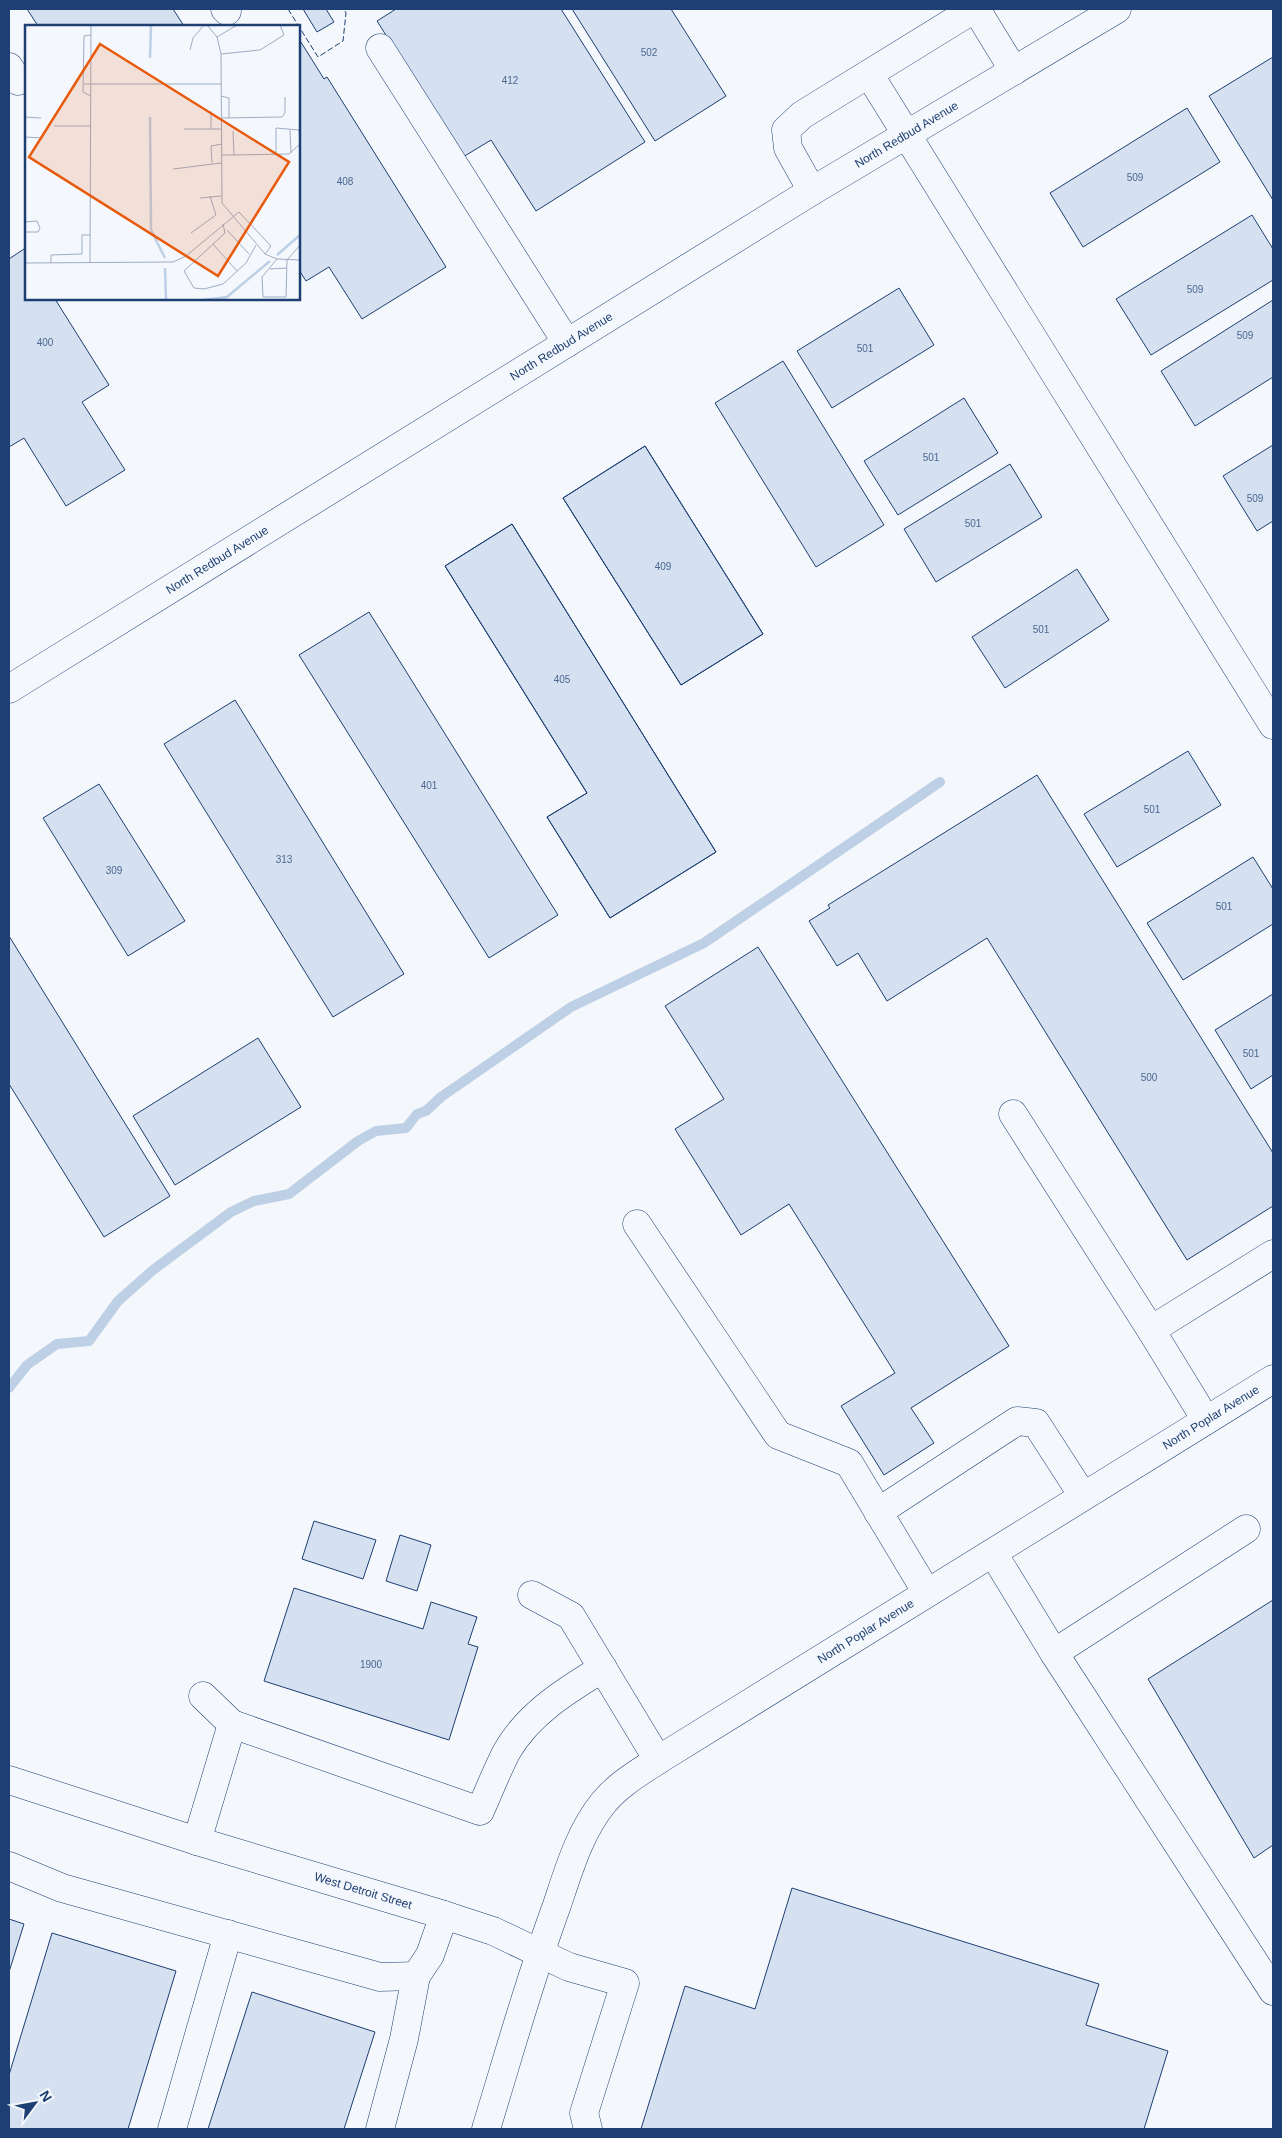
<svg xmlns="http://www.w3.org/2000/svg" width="1282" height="2138" viewBox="0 0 1282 2138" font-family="Helvetica,sans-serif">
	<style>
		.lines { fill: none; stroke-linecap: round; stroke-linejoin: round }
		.stream { stroke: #bed0e5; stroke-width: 10 }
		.building { fill: #d5e0f0; stroke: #1d3f73 }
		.minor-casing { stroke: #1d3f73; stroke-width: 29 }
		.minor { stroke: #f4f7fb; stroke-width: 28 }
		.fence { stroke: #1d3f73; stroke-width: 1; stroke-dasharray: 6 2.5; stroke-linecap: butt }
		.labels { text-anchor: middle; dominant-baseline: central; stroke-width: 4; stroke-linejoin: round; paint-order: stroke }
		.number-label { font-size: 10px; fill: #4b6792 }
		.street-label { font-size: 12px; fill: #1d3f73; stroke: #f4f7fb }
		.inset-river { fill: none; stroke: #bed0e5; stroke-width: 2.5 }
		.inset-road { fill: none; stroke: #9eadc5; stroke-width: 1 }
		.view { fill: #e8590c; fill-opacity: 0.15; stroke: #e8590c; stroke-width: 2.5 }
		.inset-edge { fill: none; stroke: #1d3f73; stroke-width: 2.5 }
	</style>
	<rect width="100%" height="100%" fill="#f4f7fb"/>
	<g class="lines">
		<path class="stream" d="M9 1388 27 1365 57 1344 89 1341 118 1301 153 1270 231 1212 254 1201 289 1194 358 1141 376 1131 406 1128 417 1114 426 1111 441 1097 571 1007 704 943 940 782"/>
	</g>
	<path class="building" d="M27 9H173L184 26H38Z
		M303 9H326L334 22 317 32Z
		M396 9H561L645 142 536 211 491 140 463 157 377 21Z
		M572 9H671L726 96 655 141Z
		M299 39 324 79 327 77 446 267 362 319 329 267 306 281 299 270V95L301 93 299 90Z
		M1273 57V200L1209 96Z
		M1187 108 1220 162 1083 247 1050 193Z
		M1252 215 1273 249V280L1151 355 1116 299Z
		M24 249 26 253V299H55L109 385 82 402 125 470 66 506 24 438 9 447V259Z
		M899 288 934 345 832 408 797 351Z
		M1273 300V377L1195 426 1161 371Z
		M783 361 884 525 816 567 715 403Z
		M964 398 998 453 898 515 864 461Z
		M1273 445V521L1257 531 1223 476Z
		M645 446 763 634 681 685 563 498Z
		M645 446 763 634 681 685 563 498Z
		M1010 464 1042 517 936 582 904 529Z
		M512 524 716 852 610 918 547 817 587 793 445 566Z
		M512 524 716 852 610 918 547 817 587 793 445 566Z
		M1077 569 1109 620 1005 688 972 637Z
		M369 612 558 915 489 958 299 655Z
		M235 700 404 974 333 1017 164 744Z
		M1188 751 1221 805 1117 867 1084 814Z
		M1037 775 1273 1153V1206L1187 1260 987 938 887 1001 858 953 837 966 809 921 830 908 828 905Z
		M99 784 185 921 128 956 43 818Z
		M1253 857 1273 889V924L1183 980 1147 923Z
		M9 936 170 1196 104 1237 9 1084Z
		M758 947 1009 1346 911 1408 934 1443 884 1475 841 1406 895 1373 789 1204 741 1235 675 1129 724 1099 665 1006Z
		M1273 994V1075L1251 1089 1215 1030Z
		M258 1038 301 1107 175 1185 133 1116Z
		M314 1521 376 1540 363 1579 302 1559Z
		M400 1535 431 1545 417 1591 386 1581Z
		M294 1588 423 1629 431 1602 477 1617 468 1644 478 1647 449 1740 264 1681Z
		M1273 1600V1845L1254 1858 1148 1679Z
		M792 1888 1099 1984 1086 2025 1168 2051 1144 2129H641L685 1986 755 2009Z
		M9 1919 24 1924 9 1972Z
		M52 1933 176 1971 128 2129H9V2075Z
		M252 1992 375 2032 344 2129H208Z"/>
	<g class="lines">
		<g class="minor-casing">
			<g id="minor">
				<path d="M225 9 227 11"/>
				<path d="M976 9 1014 71"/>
				<path d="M380 48 567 343"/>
				<path d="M9 67 18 81"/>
				<path d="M869 74 1273 725"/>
				<path d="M812 191 788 148 786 130 802 115 974 9"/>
				<path id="s1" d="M9 689 812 191 1117 9"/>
				<path d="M1013 1114 1151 1330 1206 1420"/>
				<path d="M637 1224 778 1435 849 1463 927 1593"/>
				<path d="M1151 1330 1273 1254"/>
				<path d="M878 1512 1017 1421 1036 1423 1083 1496"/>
				<path d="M993 1553 1054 1653 1273 1991"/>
				<path d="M532 1595 571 1616 658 1760"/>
				<path d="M1054 1653 1246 1529"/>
				<path d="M203 1696 232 1724 480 1811C489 1791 497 1770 507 1751 529 1713 567 1690 603 1668"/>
				<path id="s2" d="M9 1780 197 1841 444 1915 493 1931 569 1967 625 1983 584 2113 588 2129"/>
				<path d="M197 1841 232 1724"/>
				<path d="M9 1866 62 1888 380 1977 416 1976 430 1955 444 1915"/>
				<path d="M172 2129 228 1934"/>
				<path d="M380 2129 404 2039 416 1976"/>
				<path id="s3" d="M486 2129C509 2054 530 1978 557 1905 569 1869 580 1831 604 1802 619 1784 640 1772 658 1760L1273 1379"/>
			</g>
		</g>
		<use href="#minor" class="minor"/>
		<path class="fence" d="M288 9 318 57 343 41 346 13 344 9"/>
	</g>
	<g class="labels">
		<g class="number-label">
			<text x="649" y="52">502</text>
			<text x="510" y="80">412</text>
			<text x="1135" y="177">509</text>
			<text x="345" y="181">408</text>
			<text x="1195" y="289">509</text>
			<text x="1245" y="335">509</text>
			<text x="45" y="342">400</text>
			<text x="865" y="348">501</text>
			<text x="931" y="457">501</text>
			<text x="1255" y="498">509</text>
			<text x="973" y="523">501</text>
			<text x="663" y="566">409</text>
			<text x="1041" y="629">501</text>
			<text x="562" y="679">405</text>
			<text x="429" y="785">401</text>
			<text x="1152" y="809">501</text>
			<text x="284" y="859">313</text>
			<text x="114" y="870">309</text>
			<text x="1224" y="906">501</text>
			<text x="1251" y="1053">501</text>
			<text x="1149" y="1077">500</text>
			<text x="371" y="1664">1900</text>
		</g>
		<g class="street-label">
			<text stroke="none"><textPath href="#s1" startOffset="1055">North Redbud Avenue</textPath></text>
			<text stroke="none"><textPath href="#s1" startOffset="650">North Redbud Avenue</textPath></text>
			<text stroke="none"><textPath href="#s1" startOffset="245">North Redbud Avenue</textPath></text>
			<text stroke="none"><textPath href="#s3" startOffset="1068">North Poplar Avenue</textPath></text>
			<text stroke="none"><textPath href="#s3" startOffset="662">North Poplar Avenue</textPath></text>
			<text stroke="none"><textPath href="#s2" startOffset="371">West Detroit Street</textPath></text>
		</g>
	</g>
	<g transform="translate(25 25)">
		<rect width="275" height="275" fill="#f4f7fb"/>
		<path class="inset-river" d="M125 33 126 0M125 92 126 205 140 233M252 230 275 210M140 243 141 275M179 275 202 272 245 236"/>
		<path class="inset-road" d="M182 0 192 12 196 29 197 178 240 229 252 234 275 235M192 12 212 0M165 25 168 13 179 0M196 29 235 25 259 10 255 0M59 59H196M66 71 58 67 59 11 66 10M196 71 204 73V93M0 92 16 93M197 93 257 92 260 88V72M29 101H66M159 104H197M186 104V86M265 105 266 128M208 106 209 130M0 112 17 113M197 130H209L264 129 275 119 274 105 251 103V130M187 138 186 121 197 119M148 144 196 138M175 173 196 171M0 197 12 196 15 203 13 207H0M198 199 200 208 159 246 169 263 179 264 198 259 221 238 231 220M202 205 224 229M166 208 191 190 185 171M188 219 212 246M252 234 237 252 238 272H261L262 235 275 220M0 238 148 237 161 231 214 187 246 221 240 229M26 238V230L57 229V210H65M65 238 66 0M245 244 262 243"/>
		<path class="view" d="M75 19 264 137 193 251 4 132Z"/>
		<rect width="275" height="275" class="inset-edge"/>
	</g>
	<rect width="1282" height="2138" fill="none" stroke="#1d3f73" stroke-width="20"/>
	<g transform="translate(35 2103) rotate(58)" stroke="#f4f7fb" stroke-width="4" paint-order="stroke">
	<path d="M0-4L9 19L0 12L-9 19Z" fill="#1d3f73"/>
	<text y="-8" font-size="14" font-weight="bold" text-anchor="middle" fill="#1d3f73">N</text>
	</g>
</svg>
